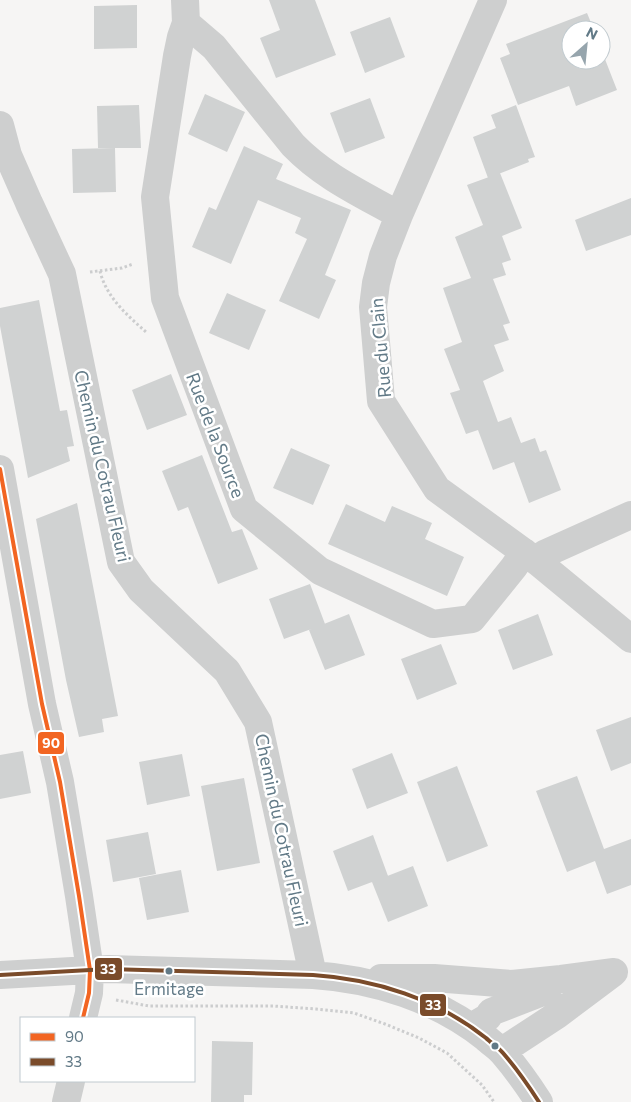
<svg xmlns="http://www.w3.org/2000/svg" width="631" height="1102" viewBox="0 0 631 1102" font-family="Commissioner,sans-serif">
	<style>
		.building { fill: #d0d2d2 }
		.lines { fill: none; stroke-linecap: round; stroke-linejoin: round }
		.path { stroke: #cccdce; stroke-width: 3; stroke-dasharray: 2.5 2.5; stroke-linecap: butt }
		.minor { stroke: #cecfcf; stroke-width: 28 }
		.bus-1-casing { stroke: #fff; stroke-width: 8 }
		.bus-2-casing { stroke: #fff; stroke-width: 8 }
		.bus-1 { stroke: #f26522; stroke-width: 4 }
		.bus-2 { stroke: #7a4b2a; stroke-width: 4 }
		.bus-dot { fill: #627a87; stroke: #fff; stroke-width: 2 }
		.labels { text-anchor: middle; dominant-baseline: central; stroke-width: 5; stroke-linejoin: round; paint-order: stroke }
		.bus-label { font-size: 17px; fill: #627a87; stroke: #fff }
		.street-label { font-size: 18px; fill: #627a87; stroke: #fff }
		.line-badge { stroke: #fff; stroke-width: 2 }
		.badge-label { font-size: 14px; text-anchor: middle; font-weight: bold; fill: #fff }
	</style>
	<rect width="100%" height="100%" fill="#f6f5f4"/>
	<path class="building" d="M269 0H315L336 55 276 78 260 38 280 30Z
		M137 5V48L94 49V6Z
		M587 13 594 30H571V60H601V49L617 90 576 106 569 86 518 105 500 58 510 54 506 44Z
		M390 17 405 57 365 73 350 32Z
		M205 94 245 112 227 152 188 134Z
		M370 98 385 138 345 153 330 113Z
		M139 105 141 148H98L97 106Z
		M516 105 535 157 528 159 529 162 488 178 473 137 496 128 491 115Z
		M244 146 283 164 276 179 351 210 325 275 336 280 319 319 279 301 307 239 295 233 301 218 258 200 231 264 192 247 209 207 216 210Z
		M115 148 116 192 73 193 72 149Z
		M500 173 522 228 502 236 511 260 502 263 506 275 493 279 510 323 503 325 509 340 494 345 504 371 483 381 498 422 511 417 521 443 535 438 540 452 546 450 561 490 529 503 514 462 493 470 478 430 466 434 450 393 460 390 444 349 462 342 443 288 471 278 455 237 483 225 467 185Z
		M631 198V235L586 251 575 220Z
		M227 293 266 310 249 350 209 333Z
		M39 300 60 411 67 410 74 446 67 447 70 461 28 478 0 326V308Z
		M171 374 187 415 147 430 132 390Z
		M291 448 330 465 313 505 273 488Z
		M202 455 232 532 242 529 258 569 218 584 188 507 178 511 162 471Z
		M77 503 118 716 102 719 104 732 79 737 66 680 36 519Z
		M346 504 385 522 392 506 432 523 425 539 464 557 447 596 328 544Z
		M310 584 325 624 284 639 269 599Z
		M349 614 365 655 325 670 309 630Z
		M538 614 553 655 513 670 498 630Z
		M441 644 457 684 417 700 401 659Z
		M631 717V763L611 771 596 730Z
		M23 751 31 793 0 799V755Z
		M392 753 408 793 367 809 352 769Z
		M182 754 190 796 147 805 139 762Z
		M457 766 488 846 447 862 417 782Z
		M577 776 604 849 631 839V885L607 894 595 861 567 872 536 791Z
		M244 778 260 863 217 871 201 786Z
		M148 832 156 874 113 882 106 840Z
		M373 835 388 876 348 891 333 851Z
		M413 866 428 906 388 922 372 882Z
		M181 870 189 912 147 920 139 878Z
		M212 1041 253 1042 252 1095H244V1102H211Z"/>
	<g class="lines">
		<path class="path" d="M100 271C106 297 127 315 146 332
			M90 272 122 268 133 264
			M116 1000 149 1006H273L316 1009 354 1013 385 1024 419 1038 447 1053 482 1085 494 1102"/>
		<path class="minor" d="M185 0 186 23 214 47 293 145C324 177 360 193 399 215
			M493 0 399 215 383 256 376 283 373 307 381 401 437 489 539 563 631 639
			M186 23 181 37 177 56 155 197 165 298 244 509 320 571 433 624 472 619 514 567 524 552
			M0 125 8 155 29 203 62 274 121 562 141 590 227 671 258 722 313 975
			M0 469 42 704 60 782 79 896 90 970 89 993 83 1018
			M539 563 544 554 631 515
			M0 975 108 969 313 975C375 979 437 999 486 1038 491 1043 498 1047 503 1053 516 1068 528 1085 539 1102
			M381 978H434L512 984 561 979 614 972
			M471 1027 488 1017 491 1012 548 990
			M502 1051 557 1015 613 973
			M66 1102 71 1081"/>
		<g class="bus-1-casing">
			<path id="bus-1" d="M0 469 42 704 60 782 79 896 90 970 89 993 83 1018"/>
		</g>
		<g class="bus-2-casing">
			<path id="bus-2" d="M0 975 108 969 313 975C375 979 437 999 486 1038 491 1043 498 1047 503 1053 516 1068 528 1085 539 1102"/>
		</g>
		<use href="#bus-1" class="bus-1"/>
		<use href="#bus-2" class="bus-2"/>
	</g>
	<g class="bus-dot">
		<circle cx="169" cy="971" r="4.5"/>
		<circle cx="495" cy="1046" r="4.5"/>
	</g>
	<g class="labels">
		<g class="bus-label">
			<text x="169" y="988">Ermitage</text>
		</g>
		<g class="street-label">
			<text transform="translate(380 348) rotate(-95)">Rue du Clain</text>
			<text transform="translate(216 435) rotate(69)">Rue de la Source</text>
			<text transform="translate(103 466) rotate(77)">Chemin du Cotrau Fleuri</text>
			<text transform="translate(282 830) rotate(78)">Chemin du Cotrau Fleuri</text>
		</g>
	</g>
	<g class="line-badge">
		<rect x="37" y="731" width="28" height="24" rx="5" fill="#f26522"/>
		<rect x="94" y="957" width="29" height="24" rx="5" fill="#7a4b2a"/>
		<rect x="419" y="993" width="28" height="24" rx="5" fill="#7a4b2a"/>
	</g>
	<g class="badge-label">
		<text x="51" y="748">90</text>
		<text x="108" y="974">33</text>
		<text x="433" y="1010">33</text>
	</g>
	<rect x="20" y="1017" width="175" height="65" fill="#ffffff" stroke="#c0cacf"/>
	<rect x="30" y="1033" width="25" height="8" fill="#f26522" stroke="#c0cacf"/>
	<text x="65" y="1042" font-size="15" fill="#627a87">90</text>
	<rect x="30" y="1058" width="25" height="8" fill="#7a4b2a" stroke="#c0cacf"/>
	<text x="65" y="1067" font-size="15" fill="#627a87">33</text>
	<g transform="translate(586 45) rotate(27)"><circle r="24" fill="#ffffff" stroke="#c0cacf"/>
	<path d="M0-4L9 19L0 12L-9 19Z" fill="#96a5ad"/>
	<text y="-8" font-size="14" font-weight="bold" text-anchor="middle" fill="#627a87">N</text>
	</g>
</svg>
